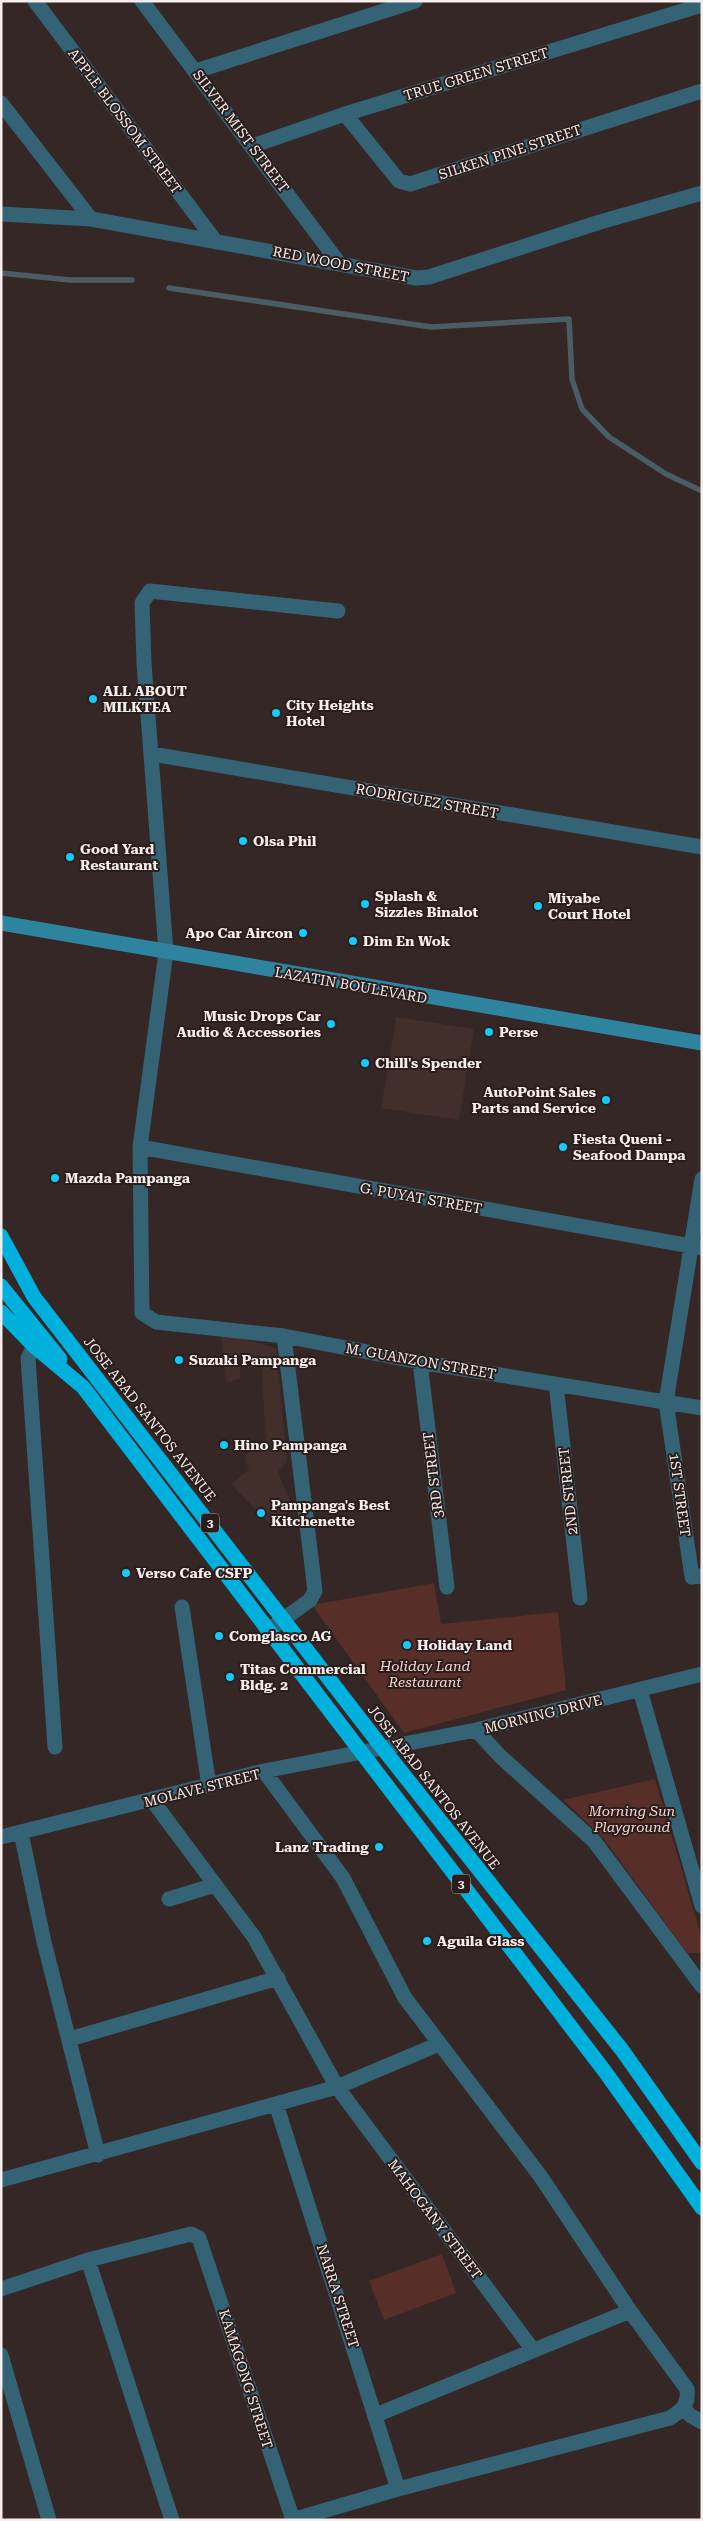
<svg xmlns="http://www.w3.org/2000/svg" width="703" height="2521" viewBox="0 0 703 2521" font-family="'Roboto Serif',serif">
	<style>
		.built { fill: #422e2b }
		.green { fill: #572e28 }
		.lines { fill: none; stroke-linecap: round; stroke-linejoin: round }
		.stream { stroke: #4a5d64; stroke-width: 5.5 }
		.street { stroke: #336375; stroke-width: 15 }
		.secondary { stroke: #2e839f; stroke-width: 15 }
		.highway { stroke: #00b0dc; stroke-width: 15 }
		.poi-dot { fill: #13cafb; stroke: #2a1d1c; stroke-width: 2 }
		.labels { text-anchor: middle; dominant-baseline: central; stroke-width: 4; stroke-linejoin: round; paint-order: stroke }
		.shield { fill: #2a1d1c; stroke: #b9afae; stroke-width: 1 }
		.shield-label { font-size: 12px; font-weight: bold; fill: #f6eeec }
		.street-label { font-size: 14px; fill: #f6eeec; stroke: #2a1d1c }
		.poi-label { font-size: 14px; font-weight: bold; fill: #f6eeec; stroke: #2a1d1c; text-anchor: start }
		.park-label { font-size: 14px; font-style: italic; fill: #f9d6d0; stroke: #2a1d1c }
	</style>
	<rect width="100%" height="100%" fill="#342725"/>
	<path class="built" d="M396 1017 474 1029 459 1120 381 1108Z
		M221 1333 276 1348 287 1461 278 1472 293 1508 270 1524 231 1484 249 1470 244 1458 254 1445 266 1443 261 1360 238 1355 241 1378 226 1383Z"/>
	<path class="green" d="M434 1583 441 1624 558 1612 566 1690 404 1733 312 1605Z
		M655 1779 702 1939V1953H687L604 1839 563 1800Z
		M442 2254 456 2293 384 2320 369 2281Z"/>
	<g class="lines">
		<path class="stream" d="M1 273 70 280H132
			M169 288 431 327 569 319 572 379 582 409 609 437 666 474 702 491"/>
		<path class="street" d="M35 1 216 242
			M142 1 339 263
			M196 71 415 1
			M1 103 91 219
			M345 114 399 181 410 184 702 91
			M252 146 345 114 702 5
			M1 214 91 219 416 278 429 277 600 222 702 193
			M338 611 150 591 142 603 144 663 166 952 140 1147 142 1313 156 1322 284 1336 420 1362 702 1408
			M152 754 702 847
			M140 1147 702 1248
			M702 1179 666 1402 692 1577 702 1576
			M34 1346 28 1358 55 1747
			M420 1362 447 1587
			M556 1384 580 1598
			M182 1607 209 1786
			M267 1631 310 1600 315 1591 284 1336
			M640 1690 702 1906
			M476 1730 500 1756 594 1841 702 1986
			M264 1771 343 1878 405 1998 541 2177 630 2311 687 2389C689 2405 682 2410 670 2418L398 2489 292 2520
			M152 1800 254 1937 337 2087 533 2350
			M21 1833 44 1942 98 2155
			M1 1837 264 1771 476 1730 702 1674
			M169 1899 215 1885
			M70 2039 278 1978
			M276 2104 398 2489
			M1 2180 337 2087 439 2044
			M88 2260 172 2520
			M1 2289 88 2260 191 2234 199 2238 293 2520
			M1 2355 49 2520
			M684 2409 691 2416 702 2422
			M376 2415 630 2311"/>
		<path class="secondary" d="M1 923 702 1043"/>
		<path class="highway" d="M1 1236 34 1297 384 1750 622 2050 702 2163
			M1 1286 60 1359
			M1 1312 34 1346 83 1387 606 2073 702 2208"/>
	</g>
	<g class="poi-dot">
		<circle cx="93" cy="699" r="5"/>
		<circle cx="276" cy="713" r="5"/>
		<circle cx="243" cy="841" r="5"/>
		<circle cx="70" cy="857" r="5"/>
		<circle cx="365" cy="904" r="5"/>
		<circle cx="538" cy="906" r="5"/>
		<circle cx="303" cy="933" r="5"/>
		<circle cx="353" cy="941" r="5"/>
		<circle cx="331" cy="1024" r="5"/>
		<circle cx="489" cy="1032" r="5"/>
		<circle cx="365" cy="1063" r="5"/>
		<circle cx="606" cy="1100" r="5"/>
		<circle cx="563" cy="1147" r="5"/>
		<circle cx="55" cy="1178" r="5"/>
		<circle cx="179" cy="1360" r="5"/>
		<circle cx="224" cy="1445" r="5"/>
		<circle cx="261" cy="1513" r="5"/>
		<circle cx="126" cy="1573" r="5"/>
		<circle cx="219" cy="1636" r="5"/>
		<circle cx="407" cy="1645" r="5"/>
		<circle cx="230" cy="1677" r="5"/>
		<circle cx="379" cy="1847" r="5"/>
		<circle cx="427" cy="1941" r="5"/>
	</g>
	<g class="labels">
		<g class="shield">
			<rect x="201" y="1513.5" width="18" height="19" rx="4"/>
			<rect x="452" y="1874.5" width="18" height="19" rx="4"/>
		</g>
		<g class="shield-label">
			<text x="210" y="1523">3</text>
			<text x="461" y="1884">3</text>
		</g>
		<g class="street-label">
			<text transform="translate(476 74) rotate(-17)">TRUE GREEN STREET</text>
			<text transform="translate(125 121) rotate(53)">APPLE BLOSSOM STREET</text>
			<text transform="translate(241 131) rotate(53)">SILVER MIST STREET</text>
			<text transform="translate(510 152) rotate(-18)">SILKEN PINE STREET</text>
			<text transform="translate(341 264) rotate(11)">RED WOOD STREET</text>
			<text transform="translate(427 801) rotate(10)">RODRIGUEZ STREET</text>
			<text transform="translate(351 985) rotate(10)">LAZATIN BOULEVARD</text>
			<text transform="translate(421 1198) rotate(10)">G. PUYAT STREET</text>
			<text transform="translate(421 1361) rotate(10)">M. GUANZON STREET</text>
			<text transform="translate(150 1419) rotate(52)">JOSE ABAD SANTOS AVENUE</text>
			<text transform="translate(433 1475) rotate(-97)">3RD STREET</text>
			<text transform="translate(568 1491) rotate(-96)">2ND STREET</text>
			<text transform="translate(680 1495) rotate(82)">1ST STREET</text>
			<text transform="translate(543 1714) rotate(-14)">MORNING DRIVE</text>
			<text transform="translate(434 1787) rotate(52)">JOSE ABAD SANTOS AVENUE</text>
			<text transform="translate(202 1788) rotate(-14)">MOLAVE STREET</text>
			<text transform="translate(435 2219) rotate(53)">MAHOGANY STREET</text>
			<text transform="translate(338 2296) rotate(72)">NARRA STREET</text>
			<text transform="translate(246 2379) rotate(72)">KAMAGONG STREET</text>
		</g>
		<g class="poi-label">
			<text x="103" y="691">ALL ABOUT<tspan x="103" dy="16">MILKTEA</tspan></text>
			<text x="286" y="705">City Heights<tspan x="286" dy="16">Hotel</tspan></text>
			<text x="253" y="841">Olsa Phil</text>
			<text x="80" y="849">Good Yard<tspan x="80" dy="16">Restaurant</tspan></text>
			<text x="375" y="896">Splash &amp;<tspan x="375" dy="16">Sizzles Binalot</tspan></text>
			<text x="548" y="898">Miyabe<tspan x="548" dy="16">Court Hotel</tspan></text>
			<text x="293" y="933" text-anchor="end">Apo Car Aircon</text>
			<text x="363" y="941">Dim En Wok</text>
			<text x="321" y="1016" text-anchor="end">Music Drops Car<tspan x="321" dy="16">Audio &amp; Accessories</tspan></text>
			<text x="499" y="1032">Perse</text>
			<text x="375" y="1063">Chill's Spender</text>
			<text x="596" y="1092" text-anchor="end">AutoPoint Sales<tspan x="596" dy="16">Parts and Service</tspan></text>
			<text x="573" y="1139">Fiesta Queni -<tspan x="573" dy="16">Seafood Dampa</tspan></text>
			<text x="65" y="1178">Mazda Pampanga</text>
			<text x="189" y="1360">Suzuki Pampanga</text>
			<text x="234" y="1445">Hino Pampanga</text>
			<text x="271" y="1505">Pampanga's Best<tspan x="271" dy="16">Kitchenette</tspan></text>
			<text x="136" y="1573">Verso Cafe CSFP</text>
			<text x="229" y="1636">Comglasco AG</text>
			<text x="417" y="1645">Holiday Land</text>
			<text x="240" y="1669">Titas Commercial<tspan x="240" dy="16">Bldg. 2</tspan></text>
			<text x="369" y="1847" text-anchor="end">Lanz Trading</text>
			<text x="437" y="1941">Aguila Glass</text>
		</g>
		<g class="park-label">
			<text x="425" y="1666">Holiday Land<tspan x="425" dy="16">Restaurant</tspan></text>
			<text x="632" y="1811">Morning Sun<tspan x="632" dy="16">Playground</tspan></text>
		</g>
	</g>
	<rect width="703" height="2521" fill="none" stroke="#f6eeec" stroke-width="5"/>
</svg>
